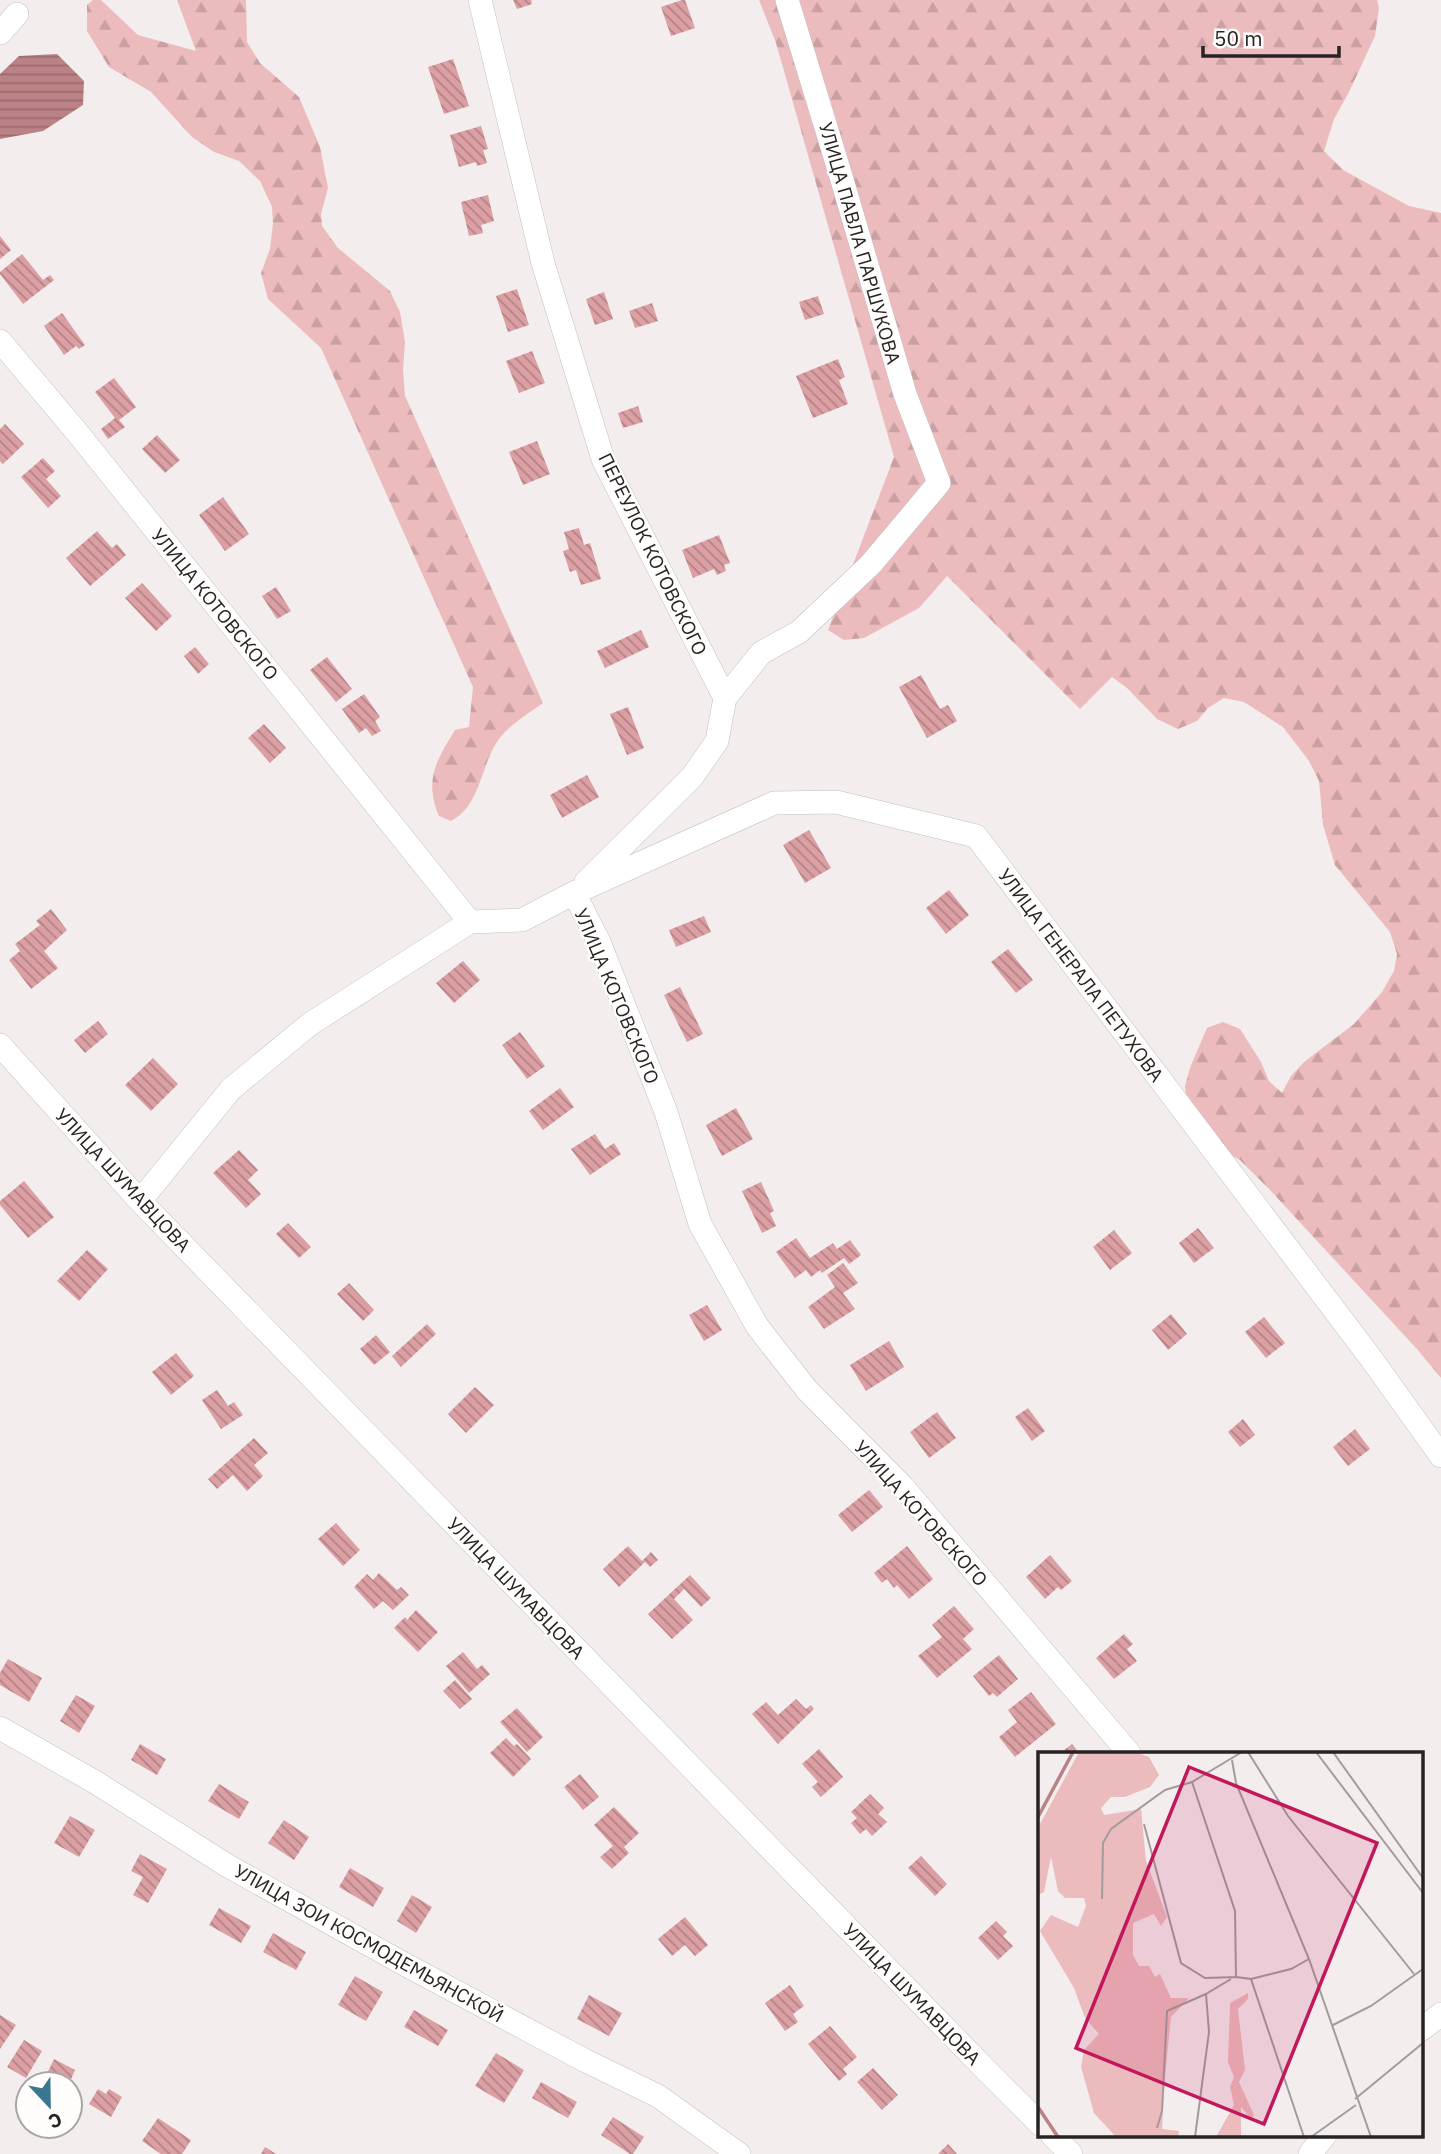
<svg xmlns="http://www.w3.org/2000/svg" width="1441" height="2154" viewBox="0 0 1441 2154" font-family="'IBM Plex Sans',sans-serif">
	<style>
		.forest { fill: url(#forest-firs) }
		.water { fill: url(#water-rules) }
		.building { fill: url(#building-back-hatch) }
		.lines { fill: none; stroke-linecap: round; stroke-linejoin: round }
		.minor-casing { stroke: #c6bfbf; stroke-width: 24 }
		.minor { stroke: #fff; stroke-width: 23 }
		.labels { text-anchor: middle; dominant-baseline: central; stroke-width: 5; stroke-linejoin: round; paint-order: stroke }
		.street-label { font-size: 19px; fill: #262323; stroke: #fffcfc }
		.inset-river { fill: none; stroke: #bb8286; stroke-width: 3.5 }
		.inset-road { fill: none; stroke: #a29c9c; stroke-width: 2 }
		.view { fill: #c2185b; fill-opacity: 0.15; stroke: #c2185b; stroke-width: 3.5 }
		.inset-edge { fill: none; stroke: #262323; stroke-width: 3.5 }
	</style>
	<defs>
		<pattern id="forest-firs" width="22" height="20" patternUnits="userSpaceOnUse" patternTransform="scale(1.75)"><rect width="22" height="20" fill="#ecbbbd"/><path d="M5 1l3.5 6h-7zM16 11l3.5 6h-7z" fill="#caa0a2"/></pattern>
		<pattern id="water-rules" width="6" height="5" patternUnits="userSpaceOnUse" patternTransform="scale(1.75)"><rect width="6" height="5" fill="#bb8286"/><path d="M0 2.5h6" fill="none" stroke="#986a6d"/></pattern>
		<pattern id="building-back-hatch" width="6" height="6" patternUnits="userSpaceOnUse" patternTransform="scale(1.75)"><rect width="6" height="6" fill="#dca0a4"/><path d="M-1 5l2 2M0 0l6 6M5-1l2 2" fill="none" stroke="#b28285"/></pattern>
	</defs>
	<rect width="100%" height="100%" fill="#f4eded"/>
	<path class="forest" d="M93 0H101L138 35 196 51 177 0H246L247 42 260 63 299 97 320 147 328 188 321 214 322 226 338 248 390 291 400 312 405 342 403 370 405 396 543 703C528 714 507 726 497 742 480 767 481 805 451 821L439 816C424 780 436 761 455 730L469 727 473 687 321 348 268 299 261 273 270 249 273 223 272 207 260 181 239 161 214 152 192 137 151 92 109 67 87 31V5Z
		M759 0H1377L1379 8 1375 36 1349 92 1334 119 1324 151 1343 170 1409 206 1441 213V1378L1417 1349 1269 1189 1240 1160 1208 1142 1187 1104 1185 1086 1191 1065 1207 1028 1223 1022 1240 1029 1261 1062 1269 1081 1282 1093 1291 1076 1304 1062 1354 1024 1382 992 1394 971 1397 954 1390 932 1335 865 1323 825 1319 781 1309 761 1283 727 1244 702 1224 698 1208 708 1197 721 1178 729 1157 719 1127 688 1112 677 1080 709 947 576 919 608 864 638 844 640 828 630 894 457 776 43Z"/>
	<path class="water" d="M57 54 84 81 83 105 43 131 0 139V74L19 56Z"/>
	<path class="building" d="M513 0H531L532 4 517 9Z
		M682 0H685L695 28 671 36 661 7Z
		M453 59 469 106 444 114 428 67Z
		M481 126 488 149 483 150 487 163 477 166 476 162 459 167 450 135Z
		M488 195 494 221 481 225 483 233 469 236 461 202Z
		M0 236 11 250 0 259Z
		M22 254 43 280 50 275 54 280 23 304 0 274V272Z
		M517 289 529 325 508 332 496 296Z
		M604 292 613 319 595 325 586 299Z
		M818 296 824 314 805 320 799 302Z
		M652 303 658 321 635 328 629 311Z
		M62 313 85 345 79 349 76 346 64 355 44 326Z
		M532 351 545 383 519 393 506 361Z
		M838 359 845 377 839 380 848 404 813 418 796 376Z
		M114 378 136 407 119 420 125 427 108 439 101 429 115 418 95 392Z
		M638 406 643 422 623 428 618 413Z
		M5 424 24 444 3 464 0 461V429Z
		M157 435 180 460 165 473 142 449Z
		M537 441 550 474 523 485 509 452Z
		M43 458 55 471 46 479 61 496 48 508 21 477Z
		M223 497 249 534 225 551 199 515Z
		M579 528 584 545 590 543 601 579 581 585 576 570 570 572 563 551 569 549 564 532Z
		M97 531 112 548 117 544 126 555 90 586 66 558Z
		M719 535 730 563 724 565 726 571 717 575 714 569 693 578 682 550Z
		M142 583 172 616 156 631 125 598Z
		M276 587 291 611 277 619 262 596Z
		M641 630 649 647 605 668 597 651Z
		M195 647 209 664 198 674 184 656Z
		M327 657 352 689 336 702 310 670Z
		M921 675 940 709 948 705 957 721 927 738 899 687Z
		M364 694 380 717 375 721 381 731 372 736 366 728 359 733 342 709Z
		M628 707 644 748 627 755 610 714Z
		M264 724 286 748 270 763 248 738Z
		M587 775 599 797 562 818 550 795Z
		M809 830 831 868 805 883 783 845Z
		M949 890 969 915 946 934 926 908Z
		M51 909 67 930 44 951 58 968 31 989 9 960 20 951 15 944 40 925 36 921Z
		M704 916 711 932 676 947 669 930Z
		M1008 949 1033 980 1016 993 991 962Z
		M463 961 480 980 454 1003 436 983Z
		M680 987 703 1034 687 1042 664 995Z
		M98 1021 108 1034 85 1053 74 1040Z
		M520 1032 545 1066 527 1079 502 1045Z
		M153 1058 178 1084 151 1111 125 1085Z
		M560 1088 574 1107 543 1130 529 1111Z
		M736 1108 753 1139 722 1156 706 1125Z
		M595 1134 605 1149 614 1143 621 1154 590 1175 571 1149Z
		M239 1150 258 1170 248 1180 261 1194 246 1208 213 1173Z
		M24 1181 54 1217 28 1238 0 1205V1201Z
		M761 1182 774 1211 770 1213 776 1226 762 1233 742 1191Z
		M288 1223 311 1247 299 1258 276 1234Z
		M1198 1228 1214 1248 1194 1263 1179 1243Z
		M1114 1230 1132 1253 1110 1270 1093 1247Z
		M796 1238 810 1258 833 1243 837 1249 850 1240 861 1255 849 1264 844 1258 822 1273 820 1270 811 1277 806 1270 795 1278 776 1252Z
		M87 1250 108 1269 79 1301 57 1281Z
		M843 1263 858 1283 843 1293 855 1309 824 1329 808 1307 835 1287 827 1275Z
		M349 1283 374 1310 363 1321 337 1294Z
		M707 1305 722 1330 704 1341 689 1315Z
		M1171 1314 1187 1334 1168 1350 1152 1330Z
		M1264 1317 1285 1343 1266 1358 1245 1332Z
		M427 1324 436 1334 401 1367 392 1356Z
		M376 1335 390 1352 374 1365 360 1349Z
		M889 1341 904 1367 866 1391 850 1365Z
		M176 1353 194 1376 171 1395 152 1372Z
		M475 1387 494 1405 466 1433 448 1414Z
		M217 1390 228 1406 234 1402 243 1415 221 1429 202 1400Z
		M1028 1408 1045 1431 1032 1441 1015 1417Z
		M937 1412 956 1438 929 1458 910 1432Z
		M1243 1419 1255 1435 1240 1447 1228 1432Z
		M1355 1429 1370 1449 1348 1466 1333 1447Z
		M254 1438 268 1453 254 1465 263 1476 247 1491 233 1475 217 1489 208 1479Z
		M869 1490 883 1507 852 1532 838 1515Z
		M336 1523 360 1550 343 1566 318 1539Z
		M628 1546 642 1561 651 1552 658 1560 650 1567 645 1562 619 1587 603 1569Z
		M907 1546 933 1579 909 1599 897 1585 894 1588 887 1579 882 1583 874 1573Z
		M1050 1555 1072 1581 1061 1590 1058 1587 1045 1599 1026 1577Z
		M379 1573 397 1590 401 1587 409 1595 393 1610 383 1601 374 1609 354 1587 367 1574 373 1580Z
		M690 1575 711 1598 701 1607 684 1589 674 1599 693 1620 672 1639 648 1614Z
		M954 1606 974 1629 963 1639 972 1649 937 1678 918 1656 942 1637 932 1625Z
		M416 1610 438 1632 418 1652 394 1628 405 1617 407 1620Z
		M1124 1634 1133 1644 1127 1649 1137 1661 1114 1679 1096 1658Z
		M463 1652 477 1669 482 1665 490 1674 469 1693 446 1666Z
		M999 1655 1018 1679 997 1697 993 1693 989 1696 973 1676Z
		M8 1659 42 1678 29 1702 0 1685V1673Z
		M455 1680 472 1699 460 1709 443 1691Z
		M1031 1692 1056 1724 1015 1757 999 1737 1017 1722 1008 1710Z
		M76 1695 95 1706 79 1733 60 1721Z
		M796 1699 806 1709 811 1705 814 1709 778 1744 752 1714 766 1702 778 1715Z
		M517 1708 543 1737 527 1752 500 1722Z
		M506 1738 514 1746 517 1744 531 1759 513 1777 490 1753Z
		M140 1744 166 1759 157 1775 131 1760Z
		M1072 1744 1079 1753H1060Z
		M819 1749 843 1777 821 1797 812 1787 818 1782 802 1764Z
		M580 1774 599 1797 583 1810 564 1787Z
		M219 1784 249 1802 239 1819 208 1801Z
		M870 1794 884 1808 878 1814 887 1822 872 1836 866 1829 860 1834 851 1823 857 1818 851 1812Z
		M614 1807 639 1833 624 1847 629 1853 612 1869 600 1857 613 1846 594 1825Z
		M70 1816 95 1830 79 1857 54 1843Z
		M284 1820 309 1837 294 1860 268 1843Z
		M140 1854 167 1869 148 1903 133 1895 143 1877 131 1871Z
		M921 1856 947 1884 935 1896 908 1868Z
		M350 1868 384 1888 373 1907 339 1887Z
		M412 1895 432 1907 416 1933 397 1921Z
		M219 1908 251 1926 241 1943 209 1925Z
		M685 1917 708 1945 695 1956 685 1945 672 1956 658 1939Z
		M996 1921 1007 1932 1003 1936 1013 1946 998 1960 978 1938Z
		M273 1933 306 1952 296 1970 263 1952Z
		M355 1976 383 1992 366 2021 338 2005Z
		M790 1985 804 2006 793 2014 798 2022 785 2031 765 2003Z
		M589 1995 622 2013 609 2036 577 2019Z
		M414 2010 448 2030 438 2046 404 2027Z
		M0 2015 16 2025 0 2049Z
		M830 2026 857 2057 843 2069 847 2074 839 2081 808 2044Z
		M24 2040 42 2051 26 2078 7 2067Z
		M496 2053 524 2070 504 2103 475 2086Z
		M54 2059 75 2070 69 2084H42Z
		M873 2068 898 2095 882 2110 857 2082Z
		M541 2082 577 2102 568 2118 532 2098Z
		M98 2089 106 2094 109 2089 122 2097 111 2117 89 2104Z
		M613 2117 644 2137 633 2154H630L601 2135Z
		M158 2118 191 2140 182 2154H161L142 2141Z
		M948 2144 957 2154H938Z
		M265 2147 276 2154H261Z"/>
	<g class="lines">
		<g class="minor-casing">
			<path id="minor" d="M480 0 543 263 603 459 725 698 717 741 692 777 586 882
				M0 33 17 14
				M0 341 76 431 470 922 522 920 574 893 599 942 666 1112 700 1224 757 1326 807 1390 903 1487 1129 1753
				M725 698 761 653 799 632 871 564 939 483 905 394 840 173 787 0
				M574 893 774 803 836 802 976 836 1370 1357 1441 1456
				M0 1045 140 1201 985 2069 1040 2124
				M140 1201 231 1089 310 1024 470 922
				M0 1728 95 1782 228 1866 406 1965 584 2060 658 2096 739 2154
				M1422 2029 1441 2014
				M1052 2135 1071 2154
				M1310 2154 1325 2135"/>
		</g>
		<use href="#minor" class="minor"/>
	</g>
	<g class="labels">
		<g class="street-label">
			<text transform="translate(860 243) rotate(74)">УЛИЦА ПАВЛА ПАРШУКОВА</text>
			<text transform="translate(653 554) rotate(64)">ПЕРЕУЛОК КОТОВСКОГО</text>
			<text transform="translate(215 604) rotate(51)">УЛИЦА КОТОВСКОГО</text>
			<text transform="translate(1081 975) rotate(53)">УЛИЦА ГЕНЕРАЛА ПЕТУХОВА</text>
			<text transform="translate(617 996) rotate(67)">УЛИЦА КОТОВСКОГО</text>
			<text transform="translate(123 1180) rotate(47)">УЛИЦА ШУМАВЦОВА</text>
			<text transform="translate(921 1513) rotate(48)">УЛИЦА КОТОВСКОГО</text>
			<text transform="translate(516 1588) rotate(46)">УЛИЦА ШУМАВЦОВА</text>
			<text transform="translate(369 1943) rotate(29)">УЛИЦА ЗОИ КОСМОДЕМЬЯНСКОЙ</text>
			<text transform="translate(912 1994) rotate(46)">УЛИЦА ШУМАВЦОВА</text>
		</g>
	</g>
	<g transform="translate(1038 1752)">
		<rect width="385" height="385" fill="#f4eded"/>
		<path d="M41 0H97L111 5 121 23 112 35 87 45H73L63 56 66 63 103 57 108 109 129 165 123 174 116 162 95 171V203L101 214H111L117 225 122 222 133 246H151L133 265 127 325 124 377 141 379 140 385H78L56 361 43 315 46 298 61 282 47 266 36 236 2 179 13 163 40 175 48 154 46 146H27L20 139 13 105 6 140 0 143 2 72ZM210 241V247L200 257 207 318 201 330 216 363 213 367 203 355V385H178L196 353 192 335 196 325 190 310 192 251Z" fill="#ecbbbd"/>
		<path class="inset-river" d="M0 65 35 0M0 355 20 385"/>
		<path class="inset-road" d="M210 0 250 64 376 222M278 0 385 141M295 0 385 126M194 8 198 31 271 207 333 385M154 30 197 159 198 225 213 227 266 385M106 72 143 211 167 226 198 225M64 147 65 91 73 77 127 38 154 30 204 0M213 227 253 217 271 207M295 273 333 254 385 217M317 347 385 291M119 376 124 359 129 259 168 242M157 385 171 280 168 242 193 227M273 385 318 353"/>
		<path class="view" d="M151 15 339 91 226 372 38 296Z"/>
		<rect width="385" height="385" class="inset-edge"/>
	</g>
	<g transform="translate(49 2105) rotate(158)"><circle r="33" fill="#fffcfc" stroke="#a8a5a5" stroke-width="2"/>
	<path d="M0-5L12 26L0 18L-12 26Z" fill="#3a778e"/>
	<text y="-10" font-size="19" font-weight="bold" text-anchor="middle" fill="#262323">С</text>
	</g>
	<path d="M1203 46v10h136v-10" fill="none" stroke="#262323" stroke-width="3.5"/>
	<text x="1214" y="46" font-size="21" fill="#262323" stroke="#fffcfc" stroke-width="5" paint-order="stroke">50 m</text>
</svg>
